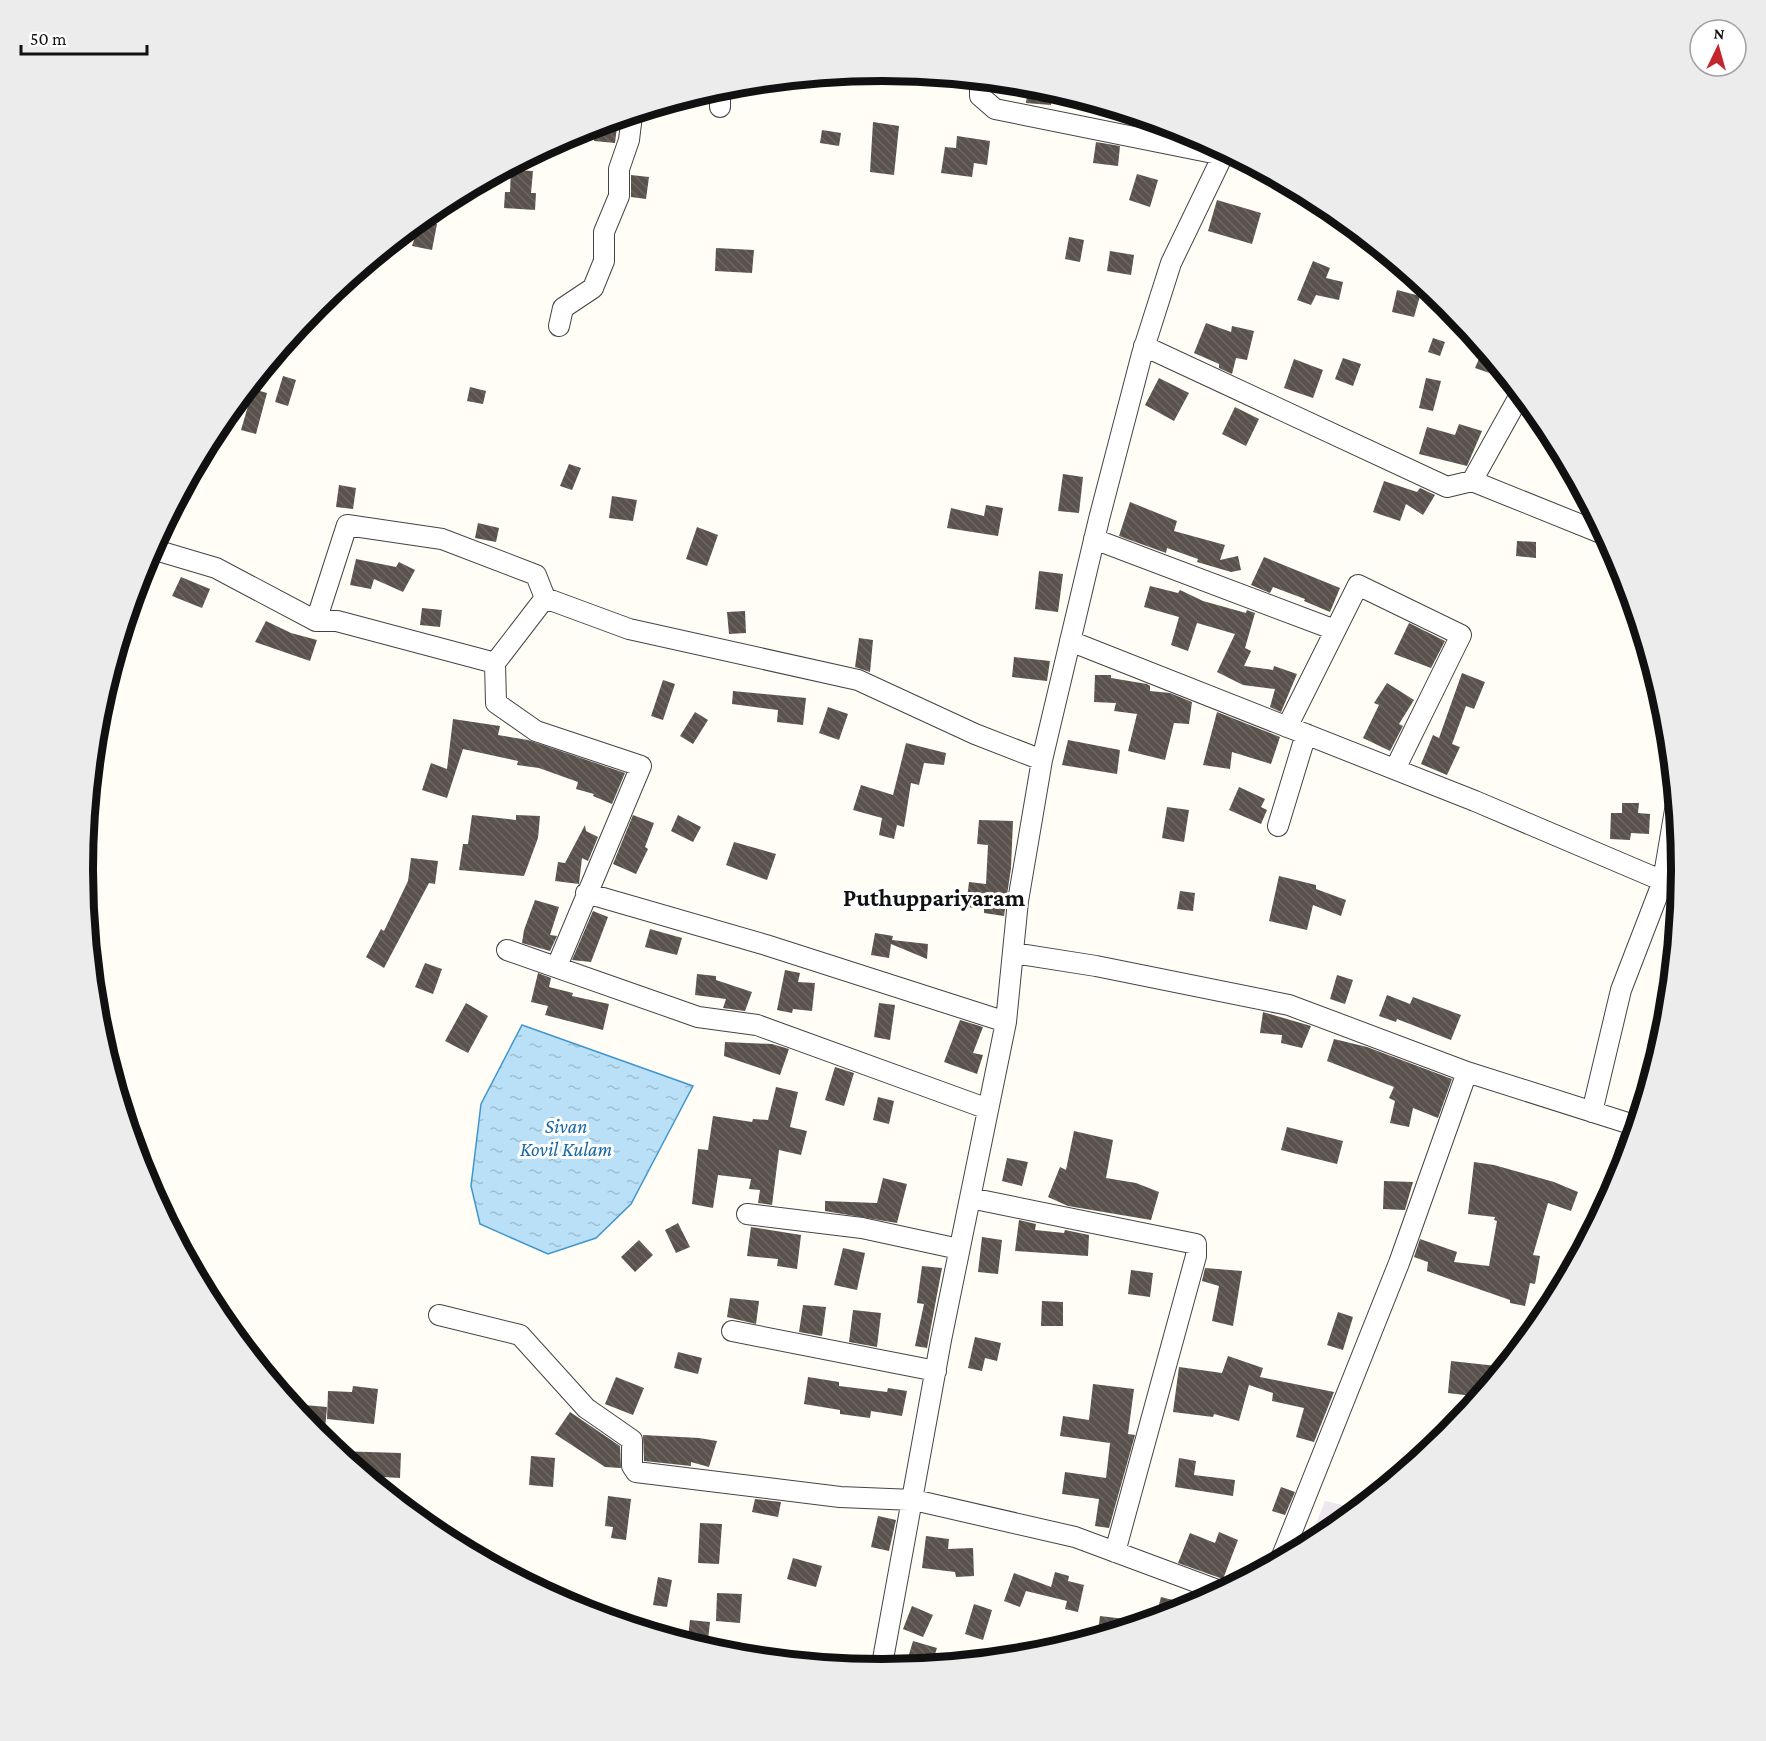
<svg xmlns="http://www.w3.org/2000/svg" width="1766" height="1741" viewBox="0 0 1766 1741" font-family="'Crimson Pro',serif">
	<style>
		.industrial { fill: #eee6ef }
		.water { fill: url(#water-ripples); stroke: #3f96cf; stroke-width: 1.5 }
		.building { fill: url(#building-back-hatch) }
		.lines { fill: none; stroke-linecap: round; stroke-linejoin: round }
		.minor-casing { stroke: #444; stroke-width: 22 }
		.minor { stroke: #fff; stroke-width: 20 }
		.labels { text-anchor: middle; dominant-baseline: central; stroke-width: 6; stroke-linejoin: round; paint-order: stroke }
		.water-label { font-size: 20px; font-style: italic; fill: #1768a6; stroke: #fff }
		.district-label { font-size: 24px; font-weight: bold; fill: #111; stroke: #fff }
		.rim { fill: none; stroke: #111; stroke-width: 8 }
	</style>
	<defs>
		<pattern id="water-ripples" width="26" height="14" patternUnits="userSpaceOnUse" patternTransform="scale(1.5)"><rect width="26" height="14" fill="#b9e0f7"/><path d="M2 4q2-2 4 0t4 0M15 11q2-2 4 0t4 0" fill="none" stroke="#9ebfd3"/></pattern>
		<pattern id="building-back-hatch" width="6" height="6" patternUnits="userSpaceOnUse" patternTransform="scale(1.5)"><rect width="6" height="6" fill="#5a524d"/><path d="M-1 5l2 2M0 0l6 6M5-1l2 2" fill="none" stroke="#6d6662"/></pattern>
	</defs>
	<rect width="100%" height="100%" fill="#fffdf5"/>
	<path class="industrial" d="M1325 1501 1360 1509 1327 1536 1307 1547Z"/>
	<path class="water" d="M522 1025 693 1086 631 1204 596 1238 548 1254 480 1224 471 1186 481 1104Z"/>
	<path class="building" d="M1028 85 1053 90 1051 105 1026 103Z
		M618 119 615 143 594 141 596 125Z
		M873 122 899 126 894 175 870 172Z
		M822 130 841 133 839 146 820 143Z
		M957 136 990 141 987 165 974 163 972 177 941 173 945 147 956 148Z
		M1096 142 1120 146 1118 166 1093 163Z
		M511 170 533 171 531 193H536L535 210 504 208 505 192H510Z
		M1137 174 1158 180 1150 207 1129 200Z
		M631 175 649 177 646 199 631 197Z
		M1217 200 1261 213 1252 244 1208 231Z
		M420 221 437 224 432 250 412 246Z
		M1069 237 1084 240 1080 262 1065 259Z
		M716 248 754 250 752 273 715 271Z
		M1110 251 1134 255 1131 275 1107 271Z
		M1313 261 1330 268 1326 278 1343 282 1339 300 1316 295 1311 305 1297 300Z
		M1397 290 1420 296 1414 317 1392 312Z
		M1206 323 1231 332 1232 326 1254 331 1247 360 1236 358 1232 374 1219 368V364L1194 353Z
		M1433 338 1445 342 1440 356 1428 352Z
		M1481 354 1493 359 1510 380 1475 368Z
		M1343 358 1361 364 1353 386 1335 379Z
		M1294 359 1323 370 1313 398 1284 388Z
		M283 376 296 380 288 406 275 402Z
		M1159 378 1189 393 1174 421 1145 405Z
		M1426 378 1441 381 1433 411 1419 408Z
		M470 387 486 391 483 404 467 401Z
		M253 389 267 393 256 434 241 430Z
		M1235 407 1259 419 1246 446 1222 434Z
		M1459 424 1482 431 1467 466 1419 454 1427 427 1455 435Z
		M569 464 581 468 572 490 560 486Z
		M1063 474 1083 477 1079 513 1058 511Z
		M1384 481 1417 492 1420 488 1435 495 1423 515 1406 504 1400 521 1373 512Z
		M339 485 356 488 353 509 336 507Z
		M612 496 637 500 633 521 609 518Z
		M1130 502 1177 521 1174 531 1225 545 1220 560 1238 556 1241 570 1231 572 1197 562 1198 559 1167 548 1166 553 1119 536Z
		M986 505 1003 508 998 536 947 528 951 508 984 516Z
		M478 523 499 528 496 542 475 538Z
		M697 527 718 535 707 566 686 559Z
		M1517 541 1536 542V558L1516 556Z
		M1264 557 1340 588 1330 612 1304 601 1305 599 1273 587 1270 593 1251 585Z
		M356 559 396 567 399 562 415 570 403 592 374 579 371 589 350 585Z
		M1039 571 1063 574 1058 612 1035 609Z
		M181 577 210 589 202 608 172 596Z
		M1150 586 1178 593 1180 590 1203 601 1246 613 1247 610 1255 613 1245 648 1251 651 1244 666 1273 670 1274 666 1297 674 1281 712 1270 707 1275 689 1243 685 1217 672 1235 634 1197 623 1188 651 1171 645 1179 617 1144 607Z
		M422 608 442 610 440 627 420 625Z
		M745 611 746 633 729 634 727 612Z
		M266 621 291 633 317 640 310 661 255 642Z
		M1409 623 1445 641 1431 668 1394 654Z
		M859 638 873 640 870 672 855 667Z
		M1014 657 1050 661 1047 681 1012 677Z
		M1462 673 1485 682 1474 709 1466 706 1452 744 1460 747 1447 775 1421 764 1433 735 1439 738Z
		M1095 675H1111V678L1147 684 1150 686V691L1170 693 1192 702 1189 724 1174 723 1165 760 1128 751 1137 714 1114 711 1116 703 1094 702Z
		M663 680 675 684 663 720 651 716Z
		M1387 683 1414 700 1399 724 1403 726 1390 751 1363 738 1379 705 1374 703Z
		M733 691 806 698 803 725 777 722 778 710 732 704Z
		M828 707 848 714 839 740 819 733Z
		M695 712 708 720 693 744 680 736Z
		M1217 712 1280 737 1271 764 1232 752 1230 769 1203 765Z
		M453 719 500 726 498 735 528 740 625 773 612 804 593 796 594 794 576 789 578 782 539 768 517 765 518 761 463 749 447 798 422 790 431 763 447 769Z
		M1068 740 1120 750 1117 774 1062 765Z
		M906 743 946 753 944 765 924 763 919 785 911 783 904 827 897 825 894 839 879 835 882 818 853 810 861 785 893 795Z
		M1239 787 1265 799 1261 807 1267 810 1261 824 1229 810Z
		M1622 803H1639L1638 813 1650 814 1649 834 1631 833 1630 840 1610 839 1611 813H1622Z
		M1167 807 1189 810 1184 842 1162 838Z
		M472 815 516 820V815L540 816 538 838 524 876 459 870 463 844H468Z
		M633 815 654 823 645 847 648 849 636 874 613 864Z
		M678 815 701 827 693 842 671 831Z
		M979 820 1013 821 1011 868 1004 916 984 913V909L966 907 969 882 986 884 988 845 977 844Z
		M585 825 586 831 598 837 588 861 582 858 579 884 555 881 558 862 565 863Z
		M734 842 776 854 767 880 726 865Z
		M411 858 438 861 435 884 429 883 384 968 366 957 381 929 384 931 408 881Z
		M1279 876 1316 885V889L1346 900 1341 916 1313 905 1307 930 1269 921Z
		M1180 891 1195 893 1193 911 1177 909Z
		M535 900 559 907 550 935 557 936 550 951 522 943 524 930Z
		M593 911 608 917 591 962 572 960Z
		M650 929 682 938 677 955 645 947Z
		M875 933 893 936 892 940 928 944 927 959 891 944 889 958 871 955Z
		M425 963 442 969 433 994 415 987Z
		M785 970 800 973 798 982 815 983 812 1011 793 1009 792 1013 777 1010Z
		M538 973 551 978 549 987 573 993 572 996 609 1004 603 1030 545 1015 548 1006 531 1002Z
		M697 974 716 976V980L752 992 745 1011 723 1008 726 999 695 995Z
		M1337 975 1353 980 1345 1004 1330 999Z
		M1387 995 1410 1004 1413 997 1461 1015 1451 1040 1397 1019 1396 1022 1379 1016Z
		M466 1003 488 1016 468 1053 445 1041Z
		M879 1003 895 1005 890 1040 874 1037Z
		M1263 1012 1311 1026 1302 1048 1281 1043 1282 1035 1260 1033Z
		M960 1020 983 1027 973 1053 983 1055 977 1074 944 1062Z
		M1334 1039 1367 1047 1452 1079 1438 1118 1413 1108 1409 1127 1390 1123 1395 1101 1389 1098 1394 1087 1327 1061Z
		M725 1042 772 1044 789 1049 780 1075 724 1056Z
		M835 1067 854 1073 844 1106 825 1100Z
		M776 1087 798 1092 790 1127 807 1131 801 1155 779 1150 772 1205 758 1203 760 1190 749 1189 751 1179 718 1175 713 1208 692 1204 698 1149 708 1150 713 1116 752 1122 753 1119 768 1120Z
		M878 1097 894 1101 889 1124 873 1120Z
		M1287 1127 1343 1141 1337 1164 1281 1150Z
		M1074 1131 1113 1140 1106 1178 1136 1183 1159 1192 1151 1220 1068 1206 1048 1197 1060 1167 1066 1170Z
		M1007 1158 1028 1162 1022 1186 1002 1181Z
		M1474 1162 1494 1165 1554 1182 1578 1192 1571 1211 1548 1203 1533 1255 1540 1256 1535 1284 1530 1283 1525 1306 1510 1303V1300L1427 1271 1428 1262 1414 1257 1420 1239 1457 1252 1454 1262 1489 1266 1497 1221 1494 1220 1495 1217 1468 1214Z
		M883 1178 907 1184 897 1223 825 1211V1201L877 1203Z
		M1384 1181 1413 1182 1405 1210 1383 1209Z
		M1019 1220 1036 1224 1035 1230 1064 1233 1065 1230 1089 1235 1088 1256 1015 1251Z
		M678 1223 690 1247 676 1253 665 1230Z
		M751 1227 801 1235 797 1269 777 1266 778 1259 747 1256Z
		M982 1237 1002 1240 998 1274 978 1272Z
		M639 1240 653 1255 635 1272 621 1257Z
		M843 1248 865 1253 857 1290 834 1285Z
		M922 1266 942 1268 927 1348 915 1346 924 1304 917 1303Z
		M1205 1268 1242 1271 1233 1326 1212 1321 1219 1286 1202 1281Z
		M1131 1270 1153 1273 1150 1297 1128 1294Z
		M730 1298 759 1301 756 1324 727 1317Z
		M1042 1301 1063 1302V1326H1041Z
		M803 1305 826 1307 822 1336 799 1332Z
		M853 1310 881 1313 877 1347 849 1342Z
		M1338 1312 1353 1317 1343 1350 1327 1345Z
		M975 1337 1001 1343 997 1361 985 1358 982 1371 968 1368Z
		M678 1352 702 1358 698 1374 674 1368Z
		M1228 1356 1263 1368 1260 1377 1334 1392 1314 1442 1296 1437 1304 1408 1272 1401 1273 1393 1249 1385 1239 1421 1214 1414 1213 1417 1173 1412 1179 1367 1222 1373Z
		M1451 1361 1506 1367 1481 1397 1448 1393Z
		M616 1377 644 1388 633 1415 605 1404Z
		M808 1377 839 1382V1386L887 1392 888 1388 907 1391 902 1416 871 1411 870 1418 840 1414V1410L804 1404Z
		M1093 1384 1134 1389 1128 1434 1135 1435 1109 1528 1095 1526 1099 1499 1062 1494 1065 1472 1106 1478 1110 1443 1060 1436 1063 1416 1089 1420Z
		M353 1386 378 1389 374 1424 327 1419 328 1391 352 1392Z
		M304 1405 327 1407 324 1441 303 1419Z
		M570 1412 620 1446 621 1468 605 1467 555 1434Z
		M643 1435 699 1438 717 1441 709 1467 691 1462V1466L644 1461Z
		M336 1451 401 1453 400 1478 366 1476Z
		M531 1456 555 1458 553 1487 529 1485Z
		M1179 1458 1196 1461 1194 1475 1235 1480 1233 1496 1175 1487Z
		M1281 1487 1295 1492 1285 1515 1272 1511Z
		M608 1496 631 1499 626 1540 611 1538 613 1527 605 1526Z
		M755 1499 781 1502 778 1517 752 1512Z
		M878 1516 896 1520 889 1551 871 1547Z
		M700 1523 722 1524 719 1564 698 1563Z
		M1219 1532 1238 1540 1223 1579 1178 1563 1190 1533 1215 1543Z
		M926 1536 949 1539 948 1549 973 1548 974 1576 956 1577 955 1572 922 1568Z
		M793 1558 822 1566 816 1587 787 1579Z
		M1055 1572 1069 1576 1068 1581 1084 1585 1078 1612 1065 1609 1067 1601 1026 1591 1020 1607 1004 1601 1014 1573 1051 1587Z
		M658 1577 672 1580 667 1607 653 1605Z
		M717 1593 742 1594 740 1623 716 1621Z
		M1161 1597 1177 1601 1174 1614 1155 1620Z
		M974 1604 992 1610 983 1640 965 1634Z
		M912 1606 933 1615 923 1637 903 1629Z
		M1100 1616 1125 1619 1124 1629 1097 1638Z
		M690 1620 710 1622 708 1640 688 1637Z
		M913 1641 937 1648 931 1666 909 1668 911 1662 907 1661Z"/>
	<g class="lines">
		<g class="minor-casing">
			<path id="minor" d="M980 80V96L995 109 1223 155
				M720 107V88
				M559 326 563 308 593 288 604 261V232L619 196V169L629 140 632 115
				M1144 346 1447 487 1472 481 1521 393
				M1472 481 1606 535
				M1094 539 1335 630
				M152 549 216 568 316 621 347 525 442 539 536 575 545 598 629 629 858 680 975 734 1042 760
				M545 598 495 663 496 703 536 731 641 766 557 966
				M316 621H337L495 663
				M1070 641 1475 801 1663 881 1676 804
				M1287 727 1358 585 1461 635 1395 769
				M1278 826 1306 734
				M586 893 766 945 1006 1022
				M507 950 698 1017 757 1025 988 1109
				M1013 953 1096 966 1289 1005 1467 1072 1399 1263 1280 1561
				M1467 1072 1637 1126
				M1592 1112 1621 990 1663 881
				M1613 1194 1635 1126
				M970 1198 1196 1244V1256L1115 1552
				M747 1214 862 1228 959 1249
				M439 1315 520 1335 586 1408 632 1440V1466L636 1472 840 1497 914 1500 1075 1537 1223 1592
				M732 1331 936 1371
				M881 1670 941 1340 1006 1022 1018 901 1042 760 1099 519 1142 354 1171 263 1225 151"/>
		</g>
		<use href="#minor" class="minor"/>
	</g>
	<g class="labels">
		<g class="water-label">
			<text x="566" y="1126">Sivan<tspan x="566" dy="23">Kovil Kulam</tspan></text>
		</g>
		<g class="district-label">
			<text x="934" y="897">Puthuppariyaram</text>
		</g>
	</g>
	<path d="M0 0H1766V1741H0ZM93 870a789 789 0 1 1 1578 0a789 789 0 1 1-1578 0Z" fill="#ececec" fill-rule="evenodd"/>
	<path class="rim" d="M93 870a789 789 0 1 1 1578 0a789 789 0 1 1-1578 0Z"/>
	<g transform="translate(1718 48) rotate(5)"><circle r="28" fill="#ffffff" stroke="#a0a0a0" stroke-width="1.5"/>
	<path d="M0-4.5L10 22L0 15L-10 22Z" fill="#c4262e"/>
	<text y="-9" font-size="16" font-weight="bold" text-anchor="middle" fill="#111111">N</text>
	</g>
	<path d="M21 45v9h126v-9" fill="none" stroke="#111111" stroke-width="3"/>
	<text x="30" y="45" font-size="18" fill="#111111" stroke="#ffffff" stroke-width="4.5" paint-order="stroke">50 m</text>
</svg>
